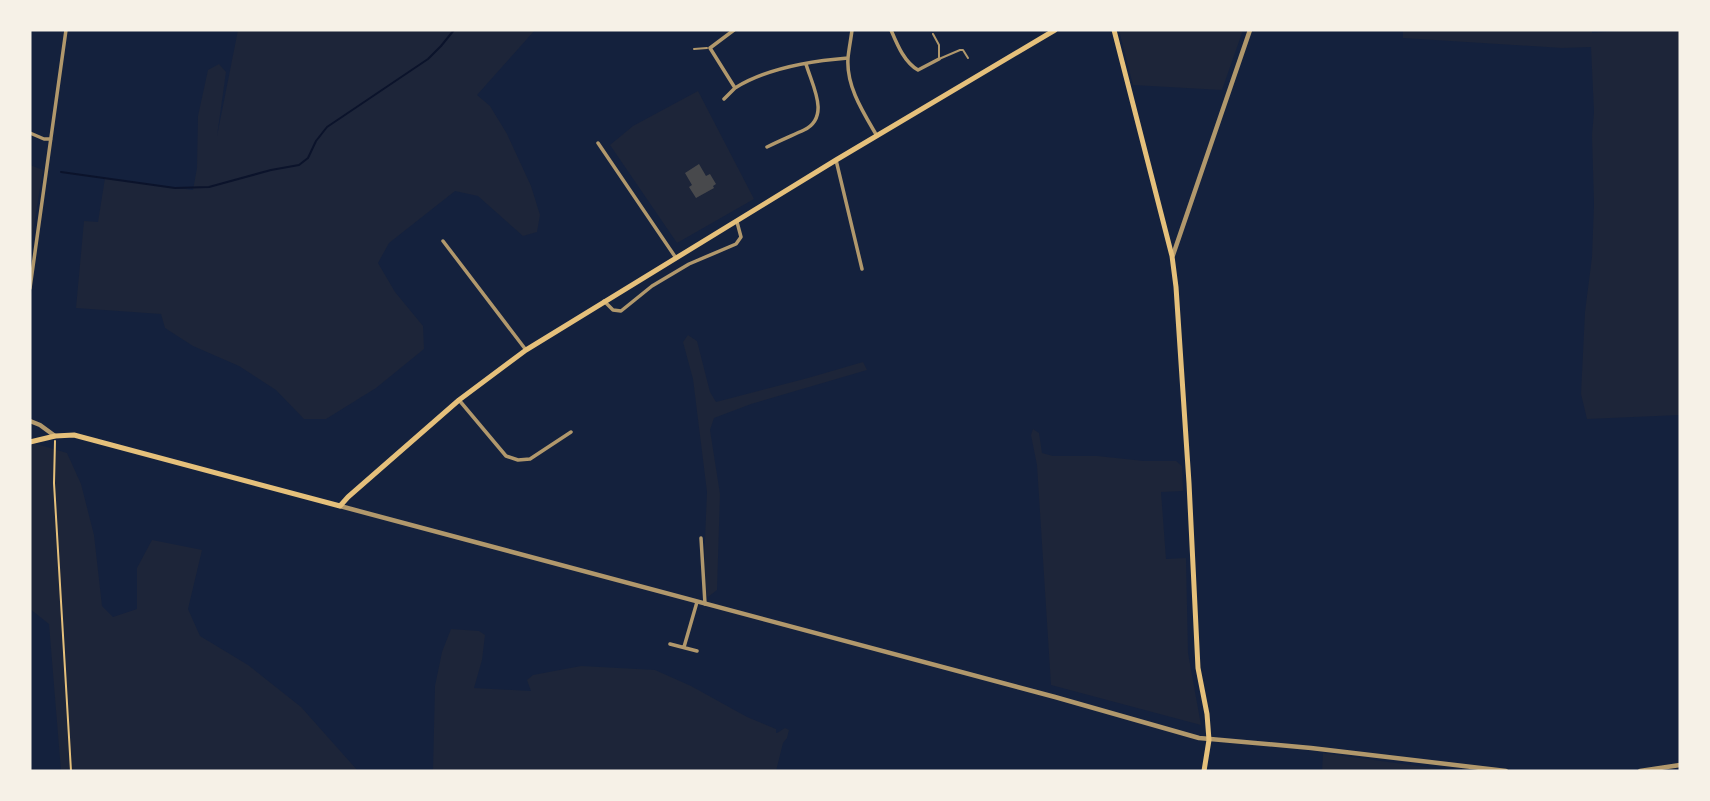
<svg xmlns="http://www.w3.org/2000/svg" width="1710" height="801" viewBox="0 0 1710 801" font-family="Georgia,serif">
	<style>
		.green { fill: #1d2539 }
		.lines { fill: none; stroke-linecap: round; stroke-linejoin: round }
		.stream { stroke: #0b132b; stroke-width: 2 }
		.building { fill: #48494c }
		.path { stroke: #e5c07b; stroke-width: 2 }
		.service { stroke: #b1986c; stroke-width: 2 }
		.minor { stroke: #b1986c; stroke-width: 3.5 }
		.tertiary { stroke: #b1986c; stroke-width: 4.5 }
		.secondary { stroke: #e5c07b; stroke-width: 5 }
	</style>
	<rect width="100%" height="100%" fill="#14213d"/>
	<path class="green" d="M238 30H535L477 95 490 106 507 134 531 186 540 215 537 232 523 236 478 196 455 191 389 243 378 263 395 292 423 326 424 349 376 388 326 419H304L276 390 239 366 193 346 165 328 161 314 76 308 84 221 98 222 105 178 193 190 197 168 198 116 208 70 219 64 226 72 217 136Z
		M1119 30H1243L1222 90 1133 85Z
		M1403 30H1592V33L1632 30H1680V415L1587 419 1581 394 1585 312 1592 257 1594 204 1592 135 1594 112 1591 47 1562 48 1403 38Z
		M698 91 754 199 677 243 610 145 633 126Z
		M30 165 43 170 30 249Z
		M688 335 697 341 710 392 716 402 808 378 863 362 867 370 751 404 714 418 710 430 720 494 717 590 708 597 703 587 707 492 693 379 683 342Z
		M1033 429 1039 433 1042 453 1053 456H1097L1144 461H1176L1182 466 1183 491 1161 492 1166 559 1186 558 1188 653 1201 725 1051 685 1037 465 1031 435Z
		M30 442 67 453 81 484 94 535 102 606 113 617 137 609V568L152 540 202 550 188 609 200 636 248 665 301 707 358 771H61L49 624 30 609Z
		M451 629 479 631 485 635 482 660 474 688 531 691 527 680 533 675 581 666 655 670 691 686 747 717 776 729V733H777L785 728 789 730 787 738 783 743 776 771H433L435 686 442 652Z
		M1323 753 1454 771H1322Z"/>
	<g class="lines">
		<path class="stream" d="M61 172 175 188 209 187 271 170 299 165 308 158 316 141 327 127 428 59 441 46 454 30"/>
	</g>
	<path class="building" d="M699 164 706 176 710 174 716 184 713 186 714 188 696 198 689 187 692 185 685 173Z"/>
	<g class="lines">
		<path class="path" d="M55 441 54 483 71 771"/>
		<path class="service" d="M933 34 939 45V59L960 50H963L968 58
			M694 49 707 48"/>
		<path class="minor" d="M734 30 710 48 735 88C767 68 810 61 848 58
			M852 30C851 39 849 48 848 58 846 86 863 112 877 136
			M891 30C897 44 904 62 918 70L939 59
			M724 99 735 88
			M30 133 44 139H51
			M598 143 676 258
			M767 147C779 141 791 136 804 130 831 117 812 85 806 64
			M836 160 862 269
			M443 241 526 350
			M30 288 66 30
			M604 301 613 310 621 311 652 286 689 264 736 244 741 237 737 222
			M459 400 506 456 518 460 530 459 571 432
			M701 538 705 604
			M670 644 697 651
			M684 647 697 602"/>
		<path class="tertiary" d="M1173 255 1250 30
			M30 421 40 425 55 436
			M340 506 1055 697 1199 738 1311 748 1506 771
			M1640 771 1680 765"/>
		<path class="secondary" d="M1114 30 1172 256 1176 287 1189 483 1198 668 1207 714 1209 740 1204 771
			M30 442 55 436 74 435 340 506 348 497 459 400 526 350 836 160 1055 30"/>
	</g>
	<rect width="1710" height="801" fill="none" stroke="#f6f1e7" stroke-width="63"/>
</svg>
